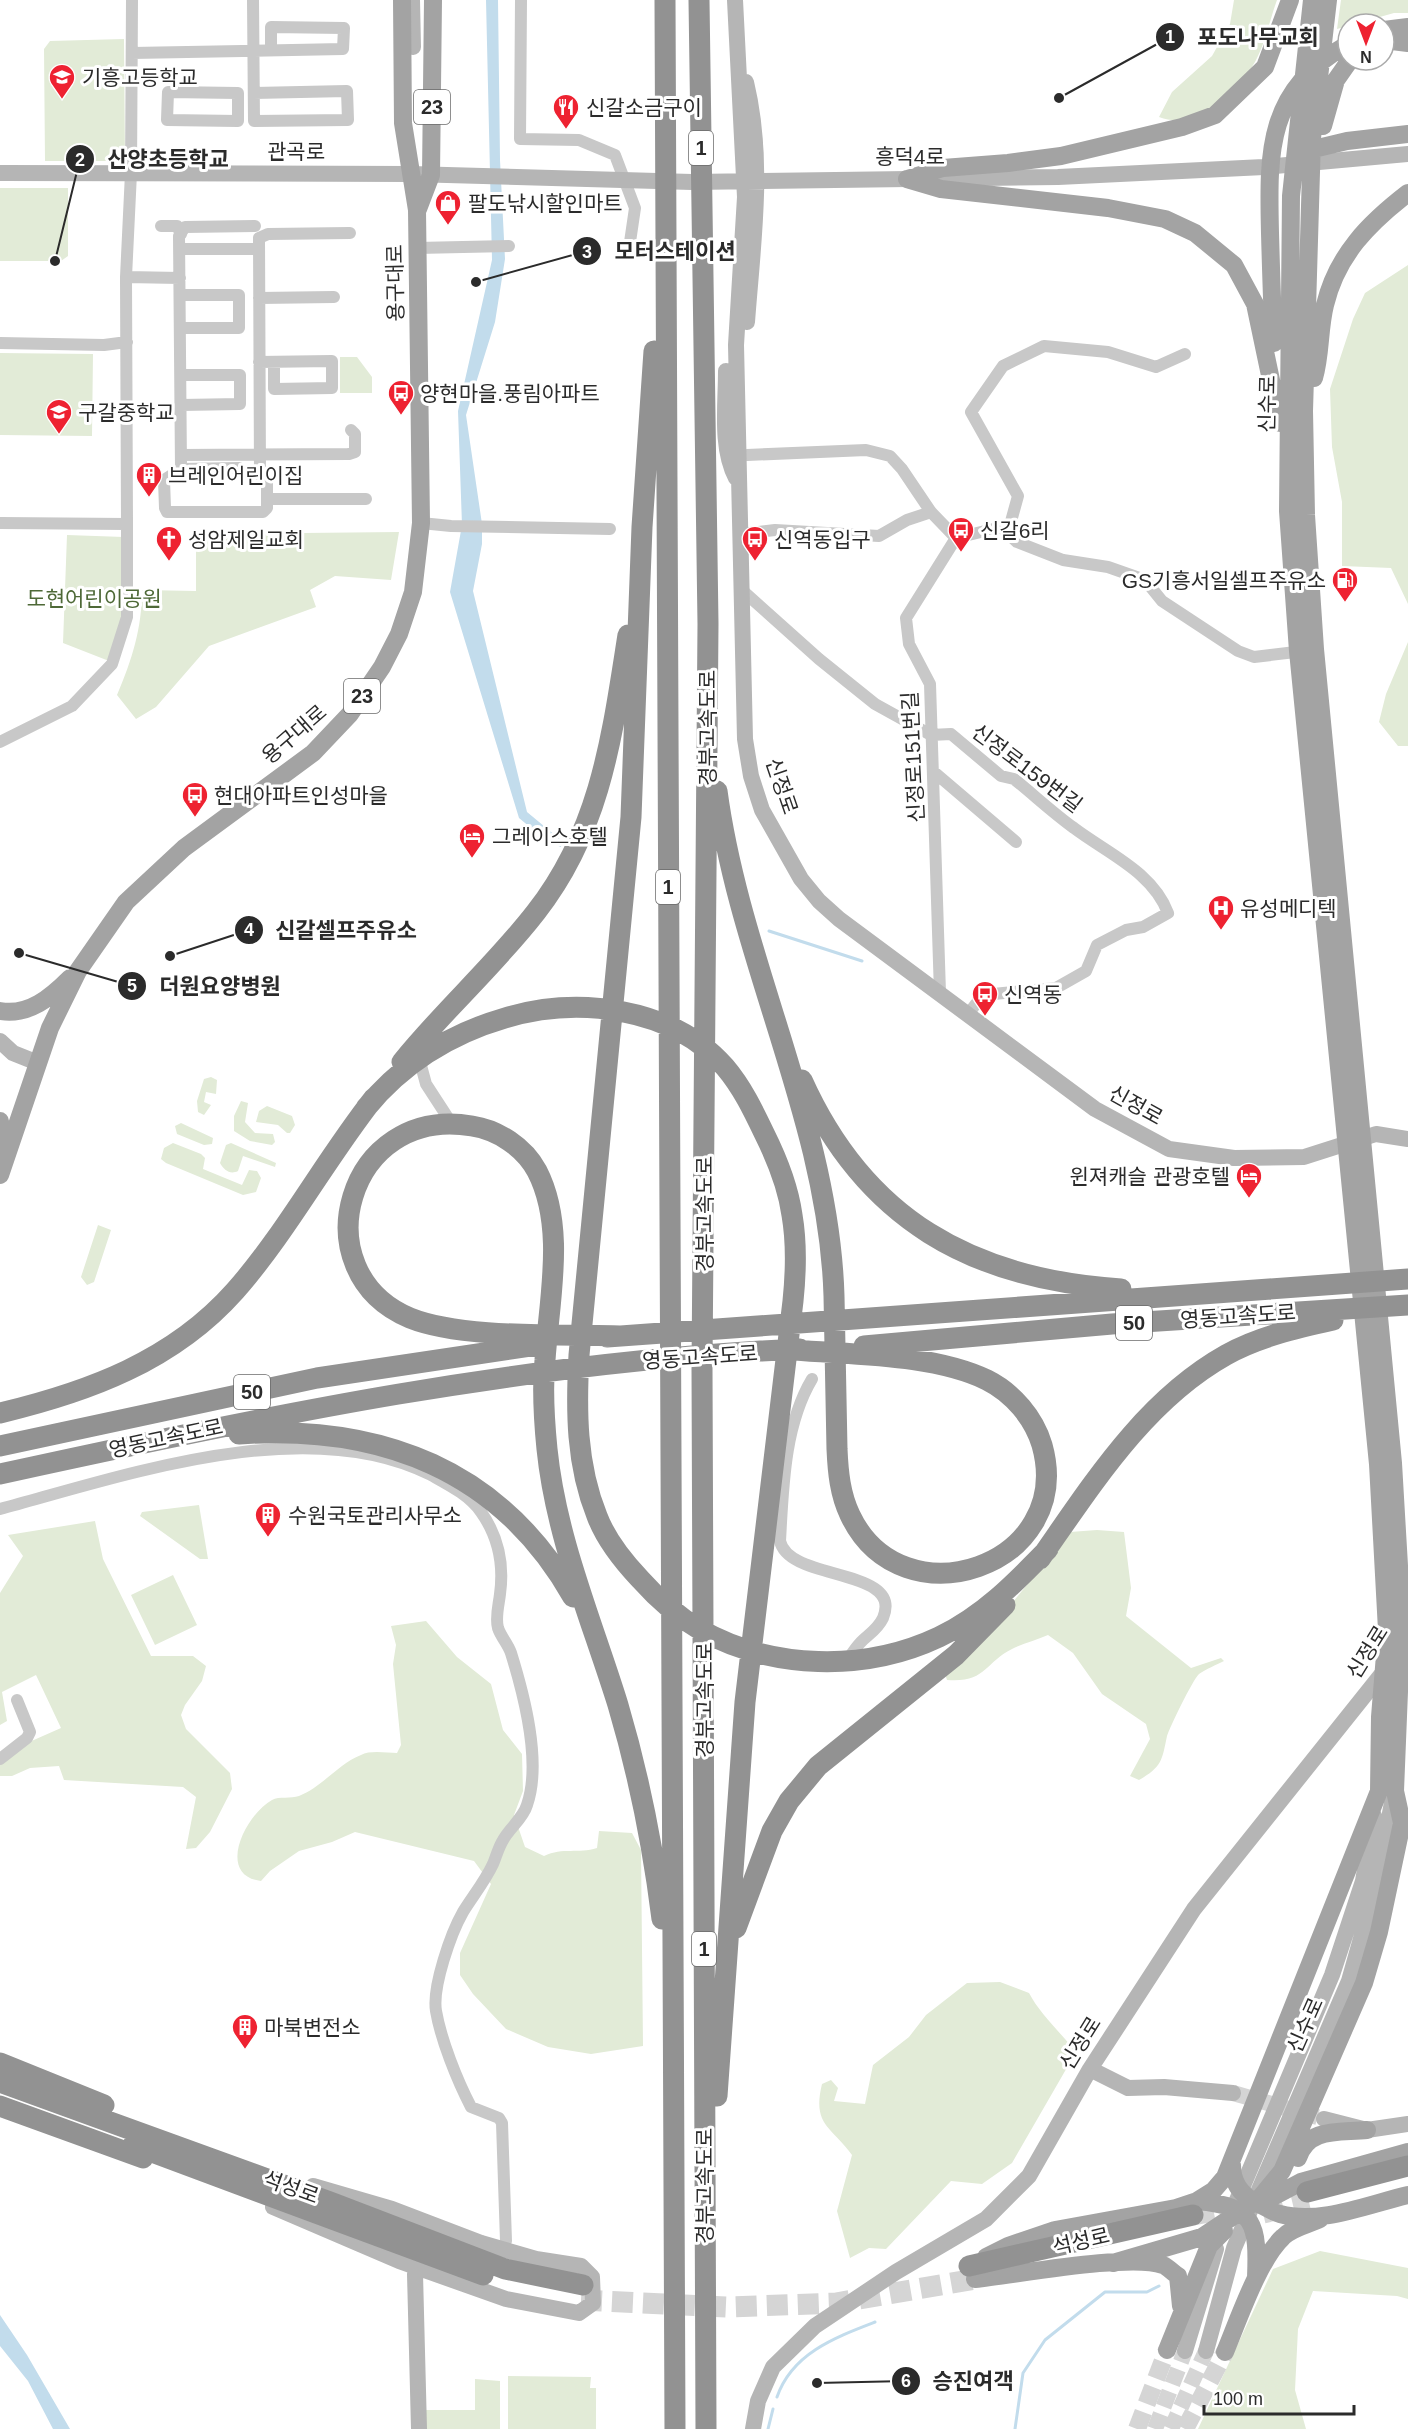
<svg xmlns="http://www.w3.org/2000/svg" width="1408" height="2429" viewBox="0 0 1408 2429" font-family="Arial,'Noto Sans KR',sans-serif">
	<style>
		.green { fill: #e2ebd7 }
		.water { fill: #c2dcec }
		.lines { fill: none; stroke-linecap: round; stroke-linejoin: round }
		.stream { stroke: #c2dcec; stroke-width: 3 }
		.secondary-tunnel { stroke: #d5d5d5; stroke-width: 16; stroke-dasharray: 16 8; stroke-linecap: butt }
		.primary-tunnel { stroke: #d5d5d5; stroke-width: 18; stroke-dasharray: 18 9; stroke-linecap: butt }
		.highway-tunnel { stroke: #d5d5d5; stroke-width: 21; stroke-dasharray: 21 10; stroke-linecap: butt }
		.street { stroke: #c8c8c8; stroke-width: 12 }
		.secondary { stroke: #b5b5b5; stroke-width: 16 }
		.primary { stroke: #a3a3a3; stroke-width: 18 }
		.highway { stroke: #929292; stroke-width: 21 }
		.labels { text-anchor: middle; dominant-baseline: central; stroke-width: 6; stroke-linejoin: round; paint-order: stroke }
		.shield { fill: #fff; stroke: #6b6b6b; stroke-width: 1.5 }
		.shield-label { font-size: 20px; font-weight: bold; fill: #2b2b2b }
		.poi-label { font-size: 21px; fill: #2b2b2b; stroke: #fff; text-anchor: start }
		.street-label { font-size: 21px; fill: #2b2b2b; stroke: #fff }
		.park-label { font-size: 21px; fill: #4e6937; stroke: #fff }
		.leader { fill: none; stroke: #2b2b2b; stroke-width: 2 }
		.callout-dot { fill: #2b2b2b; stroke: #fff; stroke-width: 2 }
		.mark-label { font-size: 18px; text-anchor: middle; font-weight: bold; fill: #fff }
		.callout-label { font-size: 22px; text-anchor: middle; font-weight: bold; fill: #2b2b2b; stroke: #fff; stroke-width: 6; stroke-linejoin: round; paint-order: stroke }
	</style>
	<rect width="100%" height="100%" fill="#fff"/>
	<path class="green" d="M1234 0H1277C1270 19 1265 44 1255 62 1236 93 1198 132 1159 117L1172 92 1212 56 1230 24Z
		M1341 0H1408V13H1394L1337 29Z
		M124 39 125 161H45L44 49 50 41Z
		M0 188H68V256L61 261H0Z
		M1408 265V604L1391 568 1342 566V502L1332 447 1330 389 1353 319 1365 293Z
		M0 353 93 354 92 436 0 435Z
		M340 357H357L372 377V393H340Z
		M399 532 391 580 335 576 310 590 316 607 209 646 156 707 136 719 117 695C132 660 142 628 142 590L196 591V534Z
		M67 535 124 537 123 617 109 661 63 643Z
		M1408 642V746H1398L1379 722 1386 694Z
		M211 1077 217 1080 216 1094 206 1092 204 1102 211 1105 204 1115 198 1112 197 1101 204 1079Z
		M241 1101 248 1103 245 1122 255 1133 273 1134 275 1142 272 1145 250 1141 234 1131V1116Z
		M267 1106 292 1116 295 1125 290 1133H287L278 1125 256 1122 259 1111Z
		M181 1123 213 1138 212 1144 204 1145 177 1134 175 1126Z
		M173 1143 201 1154 205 1158 203 1169 242 1185 249 1170 257 1171 261 1178 256 1192 243 1195 166 1163 161 1159 164 1148Z
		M231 1143 276 1163 275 1167 243 1156 238 1171C230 1175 224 1170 220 1163L226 1145Z
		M98 1225 111 1230 94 1282 87 1285 81 1277Z
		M199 1505 208 1559H200L140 1516 142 1512Z
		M95 1521 103 1559 151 1656H193L206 1666 202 1681 185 1705 181 1715 186 1729 230 1773 232 1789 210 1832 196 1848 186 1849 196 1797 183 1787 64 1780 59 1766 30 1768 12 1776H0V1764L27 1743 61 1728 36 1675 2 1692 7 1721 0 1725V1593L23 1556 8 1535Z
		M1097 1530 1124 1532 1131 1588 1126 1616 1191 1668 1221 1658 1224 1661C1216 1665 1206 1669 1199 1674 1192 1681 1170 1727 1167 1736 1162 1760 1162 1767 1139 1780L1130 1776 1150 1739 1146 1724 1102 1694 1073 1653 1048 1635C1037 1640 1024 1643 1012 1649 984 1663 986 1683 947 1680L944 1671 1008 1608 1070 1532Z
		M173 1575 197 1625 155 1645 131 1595Z
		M426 1621 457 1657 491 1684 503 1730 522 1754 523 1791 514 1815 525 1847 544 1856C563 1847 578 1854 597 1848L599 1831 632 1833 641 1850 643 2046 591 2054 548 2047 506 2029 473 1994 460 1975V1953L491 1884 474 1861 355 1832 332 1842 299 1851 270 1871 261 1881C215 1875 246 1814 272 1800 279 1796 291 1799 299 1796 322 1787 338 1764 361 1755 370 1750 387 1753 397 1753L401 1745 393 1664 396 1645 391 1626Z
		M1000 1982 1029 1993C1040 2014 1061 2033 1076 2052L1012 2163 982 2184 951 2181 886 2249 869 2248 850 2258 837 2211 852 2155C831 2126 812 2125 822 2084L831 2080 838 2088 834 2101 865 2104 873 2065 909 2037 926 2015 967 1983Z
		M1320 2251 1408 2268V2299L1397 2296 1313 2291 1298 2329 1295 2390 1306 2429H1198L1273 2269Z
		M508 2376 591 2377 590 2388H596V2429H508Z
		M475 2379 500 2381V2429H425V2410H475Z"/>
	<path class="water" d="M486 0H498L500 160 505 259 495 322 466 415 482 524V544L473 591 527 812 562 841 561 847 548 842 519 818 450 592 462 525 458 411 492 260Z
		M0 2315 27 2355 70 2429H53L28 2381 0 2346Z"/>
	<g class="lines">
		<path class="stream" d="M769 931 862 961
			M777 2397C792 2353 836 2337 875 2322
			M768 2429 773 2409
			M1015 2429 1023 2373 1045 2340 1105 2292H1147L1159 2286"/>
		<path class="secondary-tunnel" d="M1233 2093 1324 2119
			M1155 2429 1185 2351
			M1171 2429 1206 2351"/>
		<path class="primary-tunnel" d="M1137 2429 1167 2350
			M1185 2429 1225 2352"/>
		<path class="highway-tunnel" d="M1263 2213 1309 2202
			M1193 2215 1239 2206
			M581 2300 727 2307 836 2303 975 2279"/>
		<path class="street" d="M253 0 254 121 348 120 347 91 254 93
			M521 0 520 139 579 140 615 155 635 208 630 242
			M132 53 343 49 344 28 271 27V49
			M168 92 238 93V121L167 120Z
			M161 226H177L181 234
			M417 248 509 246
			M180 249H258
			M126 277 180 278
			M180 295H239V328H180
			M259 298 334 297
			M0 343 104 345 127 342
			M259 362 332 361V388L274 389V362
			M181 375H240V404L181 405
			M181 455 349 454 355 452V434L351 430
			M747 455 866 450 890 456 902 469 931 512 956 538 1010 525 1018 496 971 412 1003 366 1044 346 1108 352 1156 367 1185 354
			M239 468 181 469 164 480 165 508 167 512H263L267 508V482L260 475 259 238 268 234 350 233
			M181 469 179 236 185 227 255 226
			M267 499H366
			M0 523 127 524 126 277 131 173 132 0
			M421 523 451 526 610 529
			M1001 527 1017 542 1063 560 1108 567 1145 580 1162 601 1238 651 1254 657 1304 651
			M742 534 775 530 879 536 907 520 931 512
			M743 591 819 659 875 704 931 735 951 734 1001 776 1014 779C1034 795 1053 813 1074 828 1107 853 1153 872 1168 913L1143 927 1126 930 1097 945 1086 971 1056 988 983 995 968 1014
			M0 742 72 706 112 664 127 617V524
			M934 772 1016 842
			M940 993 930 684 909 644 906 618 956 538
			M419 1058 426 1084 452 1124
			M812 1379C784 1426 783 1488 780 1541 789 1582 904 1567 883 1618 878 1629 869 1634 861 1642 856 1647 852 1654 847 1660
			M0 1509C126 1475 307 1412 431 1475 449 1485 469 1495 481 1512 498 1536 504 1565 500 1594 499 1604 495 1617 498 1628 501 1637 508 1644 511 1653 524 1695 542 1762 527 1805 523 1819 508 1829 502 1842 498 1849 496 1857 493 1864 485 1881 473 1896 463 1912 451 1933 432 1987 436 2011 441 2040 457 2080 471 2107L499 2118 502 2123 506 2241
			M0 1759 27 1738 30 1732 17 1700"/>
		<path class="secondary" d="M412 0 413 47
			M735 0 745 197 736 345 745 739 751 776 762 810 801 879 819 901 839 919 1095 1109 1169 1149 1234 1158 1304 1157 1376 1134 1408 1139
			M746 82C765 161 753 241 747 322
			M0 173 411 174 692 182 1058 177 1264 167 1408 154
			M726 371C726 405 720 448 736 478
			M0 1041 13 1053 38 1063
			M1090 2069 1128 2088 1164 2087 1233 2093
			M1324 2119 1367 2130 1408 2124
			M1237 2200 1332 1975 1363 1881 1374 1816
			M273 2207 399 2261 506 2299 579 2313 593 2303 592 2277 581 2266 536 2259 481 2243 392 2209 313 2186
			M415 2274 419 2429
			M1185 2351 1216 2249
			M1206 2351 1234 2248 1349 1981 1377 1882 1394 1792
			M753 2429 758 2401 773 2367 815 2326 896 2272 986 2219 1029 2176 1090 2069 1194 1909 1385 1670"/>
		<path class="primary" d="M1384 30 1408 27
			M1384 40 1408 43
			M1323 126 1336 80 1350 60
			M1301 152 1347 141 1408 134
			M907 179 941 189 1108 208 1165 219 1195 233 1234 265 1255 304 1280 423
			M907 179 943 168 1008 163 1061 156 1182 127 1215 115 1265 67 1290 0
			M418 209 431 175 433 0
			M1274 343C1272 307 1271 270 1270 233 1268 149 1267 90 1348 44
			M1314 378C1321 354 1319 329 1325 305 1337 255 1369 223 1408 193
			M0 1011C29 1016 51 997 70 978
			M0 1121 1 1158
			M0 1175 50 1028 78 971 126 902 184 848 313 753 350 714 382 667 399 634 413 592 421 523 417 210 403 123 402 0
			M1298 2158C1308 2127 1339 2133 1367 2130
			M1232 2165C1232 2182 1240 2194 1255 2202 1264 2206 1272 2212 1280 2214 1320 2225 1369 2204 1408 2195
			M1197 2201C1256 2206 1258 2225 1256 2278
			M1263 2202 1301 2182 1408 2152
			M986 2257 1008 2246 1055 2230 1176 2208 1197 2201 1213 2191 1225 2177 1379 1791 1380 1717 1387 1630 1378 1464 1298 651 1288 511 1291 196 1312 0
			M1113 2263 1202 2237 1259 2199 1282 2171 1364 1983 1379 1932 1402 1823 1395 1791 1402 1617 1393 1463 1315 649 1306 515 1304 411 1312 138 1328 0
			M975 2279C1015 2275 1130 2253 1163 2265 1168 2267 1173 2273 1178 2276L1181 2306
			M1167 2350 1209 2246 1224 2231
			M1225 2352C1238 2321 1259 2259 1283 2237 1293 2227 1308 2225 1320 2219"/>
		<path class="highway" d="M665 0 675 2429
			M699 0 708 624 702 1367 706 2429
			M654 351 642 527 631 817 579 1355C576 1410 576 1464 597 1516 606 1540 623 1561 640 1579 657 1598 677 1616 699 1629 771 1670 865 1672 939 1637 983 1616 1015 1583 1048 1549
			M717 791C740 963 829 1122 834 1296L837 1449C838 1472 840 1494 850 1515 902 1625 1076 1566 1042 1445 1034 1418 1013 1393 987 1380 933 1354 854 1355 795 1350
			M402 1062C444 1010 495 965 536 912 601 829 612 736 628 635
			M802 1080C865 1220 972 1279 1121 1289
			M366 1108C403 1063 450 1034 505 1018 578 996 672 1007 725 1067 742 1087 753 1110 764 1133 777 1159 788 1186 792 1215 797 1244 796 1272 793 1301L745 1702 717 2096
			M620 1336C562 1334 462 1339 410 1318 300 1272 347 1104 472 1126 498 1130 524 1147 537 1171 566 1227 549 1300 545 1360 542 1390 544 1419 547 1449 556 1538 592 1621 618 1705 639 1776 653 1846 662 1919
			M607 1337 1408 1279
			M864 1346 1112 1324 1408 1305
			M0 1413C88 1392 173 1361 235 1291 287 1232 325 1160 374 1098
			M239 1434C381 1424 501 1470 573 1597
			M0 1446 317 1378 537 1345
			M0 1474C264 1416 529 1361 800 1349
			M1040 1559C1092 1485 1144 1401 1226 1355 1258 1337 1297 1328 1333 1320
			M736 1928 772 1831 789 1801 818 1766 956 1655 1005 1605
			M0 2063 104 2105
			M0 2082 333 2203 505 2269 583 2285
			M0 2106 143 2158
			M133 2145 483 2275
			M1307 2192 1408 2166
			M969 2266 1193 2215"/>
	</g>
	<defs>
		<g id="school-pin" transform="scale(1.35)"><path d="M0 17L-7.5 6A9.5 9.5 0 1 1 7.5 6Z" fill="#ee2231" stroke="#fff"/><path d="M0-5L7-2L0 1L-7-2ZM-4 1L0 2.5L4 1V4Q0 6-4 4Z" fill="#fff"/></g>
		<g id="restaurant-pin" transform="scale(1.35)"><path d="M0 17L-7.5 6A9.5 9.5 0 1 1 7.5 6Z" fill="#ee2231" stroke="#fff"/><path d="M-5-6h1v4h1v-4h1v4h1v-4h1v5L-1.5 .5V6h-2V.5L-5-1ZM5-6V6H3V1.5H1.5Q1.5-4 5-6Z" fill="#fff"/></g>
		<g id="shop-pin" transform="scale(1.35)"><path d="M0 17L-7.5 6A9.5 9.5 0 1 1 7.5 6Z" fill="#ee2231" stroke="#fff"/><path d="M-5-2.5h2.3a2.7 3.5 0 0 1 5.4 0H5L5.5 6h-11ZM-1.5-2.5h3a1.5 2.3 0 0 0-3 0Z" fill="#fff"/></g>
		<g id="bus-pin" transform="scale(1.35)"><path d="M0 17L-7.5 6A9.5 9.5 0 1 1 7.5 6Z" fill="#ee2231" stroke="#fff"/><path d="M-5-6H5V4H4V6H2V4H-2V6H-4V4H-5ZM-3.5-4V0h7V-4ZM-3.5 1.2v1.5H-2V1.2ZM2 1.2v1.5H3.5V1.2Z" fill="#fff"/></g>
		<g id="building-pin" transform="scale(1.35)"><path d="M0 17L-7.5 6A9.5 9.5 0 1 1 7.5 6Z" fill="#ee2231" stroke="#fff"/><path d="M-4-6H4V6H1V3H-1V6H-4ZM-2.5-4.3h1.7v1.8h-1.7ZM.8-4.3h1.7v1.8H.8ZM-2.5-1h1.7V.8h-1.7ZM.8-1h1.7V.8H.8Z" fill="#fff"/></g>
		<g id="church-pin" transform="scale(1.35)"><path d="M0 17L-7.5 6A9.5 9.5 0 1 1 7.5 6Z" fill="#ee2231" stroke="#fff"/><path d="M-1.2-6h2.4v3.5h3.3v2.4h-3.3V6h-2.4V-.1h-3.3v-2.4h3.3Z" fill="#fff"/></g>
		<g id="fuel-pin" transform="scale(1.35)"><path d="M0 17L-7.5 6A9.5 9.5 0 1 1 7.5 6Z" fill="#ee2231" stroke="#fff"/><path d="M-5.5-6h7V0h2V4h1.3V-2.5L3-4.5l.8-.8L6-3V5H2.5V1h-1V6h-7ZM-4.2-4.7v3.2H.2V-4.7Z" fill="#fff"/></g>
		<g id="hotel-pin" transform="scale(1.35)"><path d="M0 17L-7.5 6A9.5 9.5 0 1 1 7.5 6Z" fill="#ee2231" stroke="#fff"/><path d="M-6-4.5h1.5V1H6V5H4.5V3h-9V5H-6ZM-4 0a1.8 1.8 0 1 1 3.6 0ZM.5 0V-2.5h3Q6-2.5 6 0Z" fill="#fff"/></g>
		<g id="hospital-pin" transform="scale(1.35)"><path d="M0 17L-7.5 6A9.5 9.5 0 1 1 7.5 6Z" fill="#ee2231" stroke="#fff"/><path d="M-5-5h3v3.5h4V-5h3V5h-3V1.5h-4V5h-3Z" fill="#fff"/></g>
	</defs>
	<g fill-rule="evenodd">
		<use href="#school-pin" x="62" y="77"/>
		<use href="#restaurant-pin" x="566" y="107"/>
		<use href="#shop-pin" x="448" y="203"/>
		<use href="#bus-pin" x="401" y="393"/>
		<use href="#school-pin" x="59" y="412"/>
		<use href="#building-pin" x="149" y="475"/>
		<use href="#bus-pin" x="961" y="530"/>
		<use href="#church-pin" x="169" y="539"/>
		<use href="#bus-pin" x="755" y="539"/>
		<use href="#fuel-pin" x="1345" y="580"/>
		<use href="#bus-pin" x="195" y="795"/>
		<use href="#hotel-pin" x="472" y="836"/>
		<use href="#hospital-pin" x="1221" y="908"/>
		<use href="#bus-pin" x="985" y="994"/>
		<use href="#hotel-pin" x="1249" y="1176"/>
		<use href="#building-pin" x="268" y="1515"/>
		<use href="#building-pin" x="245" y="2027"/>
	</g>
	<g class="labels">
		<g class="shield">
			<rect x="414" y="90" width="36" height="34" rx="4.5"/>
			<rect x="689" y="131" width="24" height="34" rx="4.5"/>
			<rect x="344" y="679" width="36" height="34" rx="4.5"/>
			<rect x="656" y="870" width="24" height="34" rx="4.5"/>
			<rect x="1116" y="1306" width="36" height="34" rx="4.5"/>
			<rect x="234" y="1375" width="36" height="34" rx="4.5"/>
			<rect x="692" y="1932" width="24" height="34" rx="4.5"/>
		</g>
		<g class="shield-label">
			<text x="432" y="107">23</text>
			<text x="701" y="148">1</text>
			<text x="362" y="696">23</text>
			<text x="668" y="887">1</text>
			<text x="1134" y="1323">50</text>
			<text x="252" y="1392">50</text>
			<text x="704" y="1949">1</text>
		</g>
		<g class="poi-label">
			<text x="82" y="77">기흥고등학교</text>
			<text x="586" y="107">신갈소금구이</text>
			<text x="468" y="203">팔도낚시할인마트</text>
			<text x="420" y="393">양현마을.풍림아파트</text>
			<text x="78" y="412">구갈중학교</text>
			<text x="168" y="475">브레인어린이집</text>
			<text x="980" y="530">신갈6리</text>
			<text x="188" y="539">성암제일교회</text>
			<text x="774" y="539">신역동입구</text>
			<text x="1326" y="580" text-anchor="end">GS기흥서일셀프주유소</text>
			<text x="214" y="795">현대아파트인성마을</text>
			<text x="492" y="836">그레이스호텔</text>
			<text x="1240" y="908">유성메디텍</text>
			<text x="1004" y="994">신역동</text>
			<text x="1230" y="1176" text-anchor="end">윈져캐슬 관광호텔</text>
			<text x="288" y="1515">수원국토관리사무소</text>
			<text x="264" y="2027">마북변전소</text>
		</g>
		<g class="street-label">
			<text x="296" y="151">관곡로</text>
			<text x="910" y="156">흥덕4로</text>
			<text transform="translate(395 283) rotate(-91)">용구대로</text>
			<text transform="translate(1267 404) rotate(-89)">신수로</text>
			<text transform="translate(707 728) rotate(-90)">경부고속도로</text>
			<text transform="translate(294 734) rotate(-41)">용구대로</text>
			<text transform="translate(913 757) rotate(-93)">신정로151번길</text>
			<text transform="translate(1027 768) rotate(37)">신정로159번길</text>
			<text transform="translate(782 786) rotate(71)">신정로</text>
			<text transform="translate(1136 1105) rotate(29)">신정로</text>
			<text transform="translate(704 1214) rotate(-90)">경부고속도로</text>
			<text transform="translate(1238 1316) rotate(-4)">영동고속도로</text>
			<text transform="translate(700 1357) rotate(-4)">영동고속도로</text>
			<text transform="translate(166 1438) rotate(-12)">영동고속도로</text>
			<text transform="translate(1367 1652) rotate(-58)">신정로</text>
			<text transform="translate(704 1700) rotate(-90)">경부고속도로</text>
			<text transform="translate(1305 2025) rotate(-66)">신수로</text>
			<text transform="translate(1080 2043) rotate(-58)">신정로</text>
			<text transform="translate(704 2186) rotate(-90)">경부고속도로</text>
			<text transform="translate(291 2187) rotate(20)">석성로</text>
			<text transform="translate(1081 2241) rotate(-13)">석성로</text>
		</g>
		<g class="park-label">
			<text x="94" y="598">도현어린이공원</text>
		</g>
	</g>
	<path class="leader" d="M1059 98L1170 37M55 261L80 159M476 282L587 251M170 956L249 930M19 953L132 986M817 2383L906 2381"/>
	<g class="callout-dot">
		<circle cx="1059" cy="98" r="6"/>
		<circle cx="55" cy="261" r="6"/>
		<circle cx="476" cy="282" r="6"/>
		<circle cx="170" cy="956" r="6"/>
		<circle cx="19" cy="953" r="6"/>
		<circle cx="817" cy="2383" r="6"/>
		<circle cx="1170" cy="37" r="15"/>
		<circle cx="80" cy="159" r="15"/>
		<circle cx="587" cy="251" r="15"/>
		<circle cx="249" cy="930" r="15"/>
		<circle cx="132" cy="986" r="15"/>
		<circle cx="906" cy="2381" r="15"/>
	</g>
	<g class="mark-label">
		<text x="1170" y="43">1</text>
		<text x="80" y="166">2</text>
		<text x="587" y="258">3</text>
		<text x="249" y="936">4</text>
		<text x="132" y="992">5</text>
		<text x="906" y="2387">6</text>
	</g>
	<g class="callout-label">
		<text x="1258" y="45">포도나무교회</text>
		<text x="168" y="167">산양초등학교</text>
		<text x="675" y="259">모터스테이션</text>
		<text x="346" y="938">신갈셀프주유소</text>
		<text x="220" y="994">더원요양병원</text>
		<text x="973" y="2389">승진여객</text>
	</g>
	<g transform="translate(1366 42) rotate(180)"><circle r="28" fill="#ffffff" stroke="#aaaaaa" stroke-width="1.5"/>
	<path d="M0-4.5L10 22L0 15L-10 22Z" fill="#ee2231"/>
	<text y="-9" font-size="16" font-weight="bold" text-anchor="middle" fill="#2b2b2b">N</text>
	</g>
	<path d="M1204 2405v9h150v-9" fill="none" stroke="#2b2b2b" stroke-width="3"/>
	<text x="1213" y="2405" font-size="18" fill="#2b2b2b" stroke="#ffffff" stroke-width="4.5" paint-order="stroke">100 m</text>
</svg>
